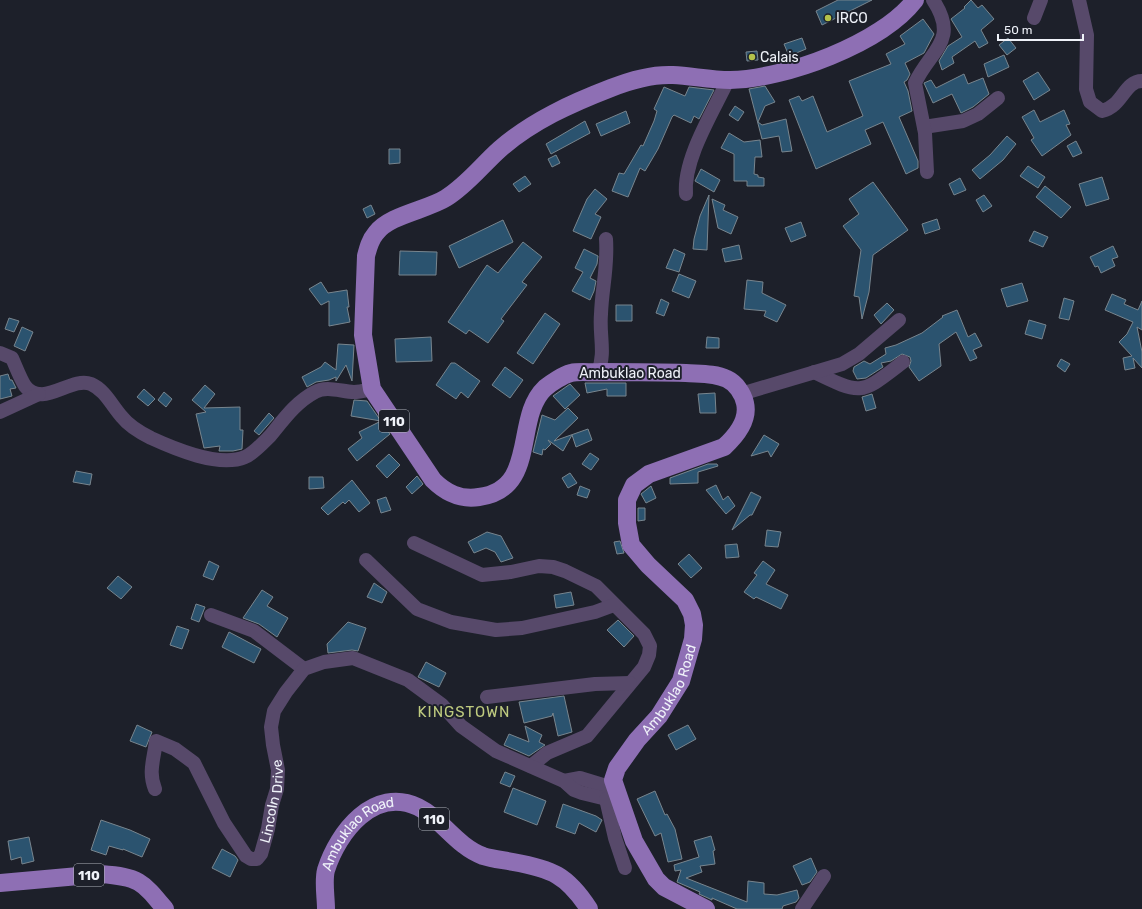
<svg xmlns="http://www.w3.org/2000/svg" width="1142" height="909" viewBox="0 0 1142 909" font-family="Rubik,sans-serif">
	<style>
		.building { fill: #2b536f; stroke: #78858e }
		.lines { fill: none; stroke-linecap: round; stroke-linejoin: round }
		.minor { stroke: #57496a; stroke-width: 14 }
		.major { stroke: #8e6fb4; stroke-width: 18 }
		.poi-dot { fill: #b3c24b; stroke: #1d202a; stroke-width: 1.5 }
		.labels { text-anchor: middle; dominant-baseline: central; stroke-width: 4; stroke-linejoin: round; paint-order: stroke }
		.shield { fill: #1d202a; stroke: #b0b3bb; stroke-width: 1 }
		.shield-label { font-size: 13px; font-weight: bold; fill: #eff2f9 }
		.poi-label { font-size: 14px; fill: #eff2f9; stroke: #1d202a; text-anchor: start }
		.street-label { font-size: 14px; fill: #eff2f9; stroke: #1d202a }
		.neighbourhood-label { font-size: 15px; letter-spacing: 1px; fill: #bfcb7f; stroke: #1d202a }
	</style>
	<rect width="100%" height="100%" fill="#1d202a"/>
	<path class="building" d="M838 0H872L822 25 816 11Z
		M971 0 978 8 982 5 994 19 981 30 988 43 979 48 975 41 952 57 954 63 942 70 939 61 948 46 962 37 951 19 965 8 964 7Z
		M923 19 934 34 924 53 905 63 910 74 907 80 904 82 908 91 912 111 899 117 918 161V168L906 174 883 122 865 130 871 144 816 169 789 100 799 96 802 101 813 96 827 132 863 116 849 81 891 64 886 54 905 44 900 36Z
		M802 38 806 49 789 56 784 44Z
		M1008 38 1016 48 1007 55 999 45Z
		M757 51 758 60 747 61 746 52Z
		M1004 55 1009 67 988 77 984 64Z
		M1038 72 1050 90 1034 100 1023 81Z
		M964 74 968 84 983 78 989 94 973 107 961 113 952 94 933 103 924 83 931 80 936 88Z
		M765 86 775 102 765 106 758 122 762 125 786 119 792 151 782 152 779 136 762 139 749 89Z
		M664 87 685 96 689 87 714 90 699 119 694 116 691 123 674 115 672 117 658 149 645 171 640 168 628 197 612 191 619 173 624 174 641 145 643 146 654 121 657 111 654 109Z
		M735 106 744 112 738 121 729 115Z
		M1034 110 1040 122 1064 110 1070 124 1066 125 1071 135 1042 156 1031 140 1034 138 1022 117Z
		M626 111 630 123 601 136 596 124Z
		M585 121 590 133 551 154 546 144Z
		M729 133 744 142 760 140 762 157H755L754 174 758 175V177L764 178V186H747V181H734V154L721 148Z
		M1007 136 1016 144 1003 160 980 179 972 170 990 155Z
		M1076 141 1082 153 1073 157 1067 146Z
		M389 149H400V163L389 164Z
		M556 155 560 163 552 167 548 159Z
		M1028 166 1045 177 1038 188 1020 176Z
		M701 169 720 180 714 192 695 181Z
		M525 176 531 184 519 192 513 184Z
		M1102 177 1109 199 1086 206 1079 184Z
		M960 178 966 190 954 195 949 184Z
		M873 182 908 230 873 255 869 292 862 319 859 297 854 296 861 250 843 226 859 214 849 199Z
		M1045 186 1071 207 1061 218 1036 197Z
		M595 189 607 199 595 214 601 217 591 239 573 231 587 199Z
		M709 195 707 250 693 249 694 239 700 216Z
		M984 195 992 206 983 212 976 200Z
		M712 199 725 205 723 210 738 217 731 234 718 228Z
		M371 205 375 214 367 218 363 209Z
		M937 219 940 229 925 234 922 224Z
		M503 220 513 242 459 268 449 246Z
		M801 222 806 236 791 242 785 228Z
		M1034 231 1048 237 1043 247 1029 241Z
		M523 242 542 257 522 282 527 285 501 319 504 321 488 343 469 330 466 334 448 322 487 265 498 273Z
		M739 245 742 259 725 262 722 249Z
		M1113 246 1118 257 1112 259 1115 266 1101 273 1098 266 1095 267 1090 257Z
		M584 249 598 256 597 264 590 278 596 281 594 291 590 300 572 291 583 272 575 268Z
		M674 249 685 254 679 272 666 268Z
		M400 251 437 252 436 275H399Z
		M679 274 696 281 689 298 672 291Z
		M747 280 763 282 762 293 786 305 777 322 764 316 766 311 744 309Z
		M321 282 328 293 347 290 349 307H347L350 322 329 326V301L321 305 309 289Z
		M1022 283 1028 301 1007 307 1001 289Z
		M1112 294 1126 300 1124 304 1138 310 1142 301V330L1137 327 1142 352V368L1133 358 1135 368 1125 370 1123 358 1132 356 1119 342 1127 334 1133 322 1105 310Z
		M1064 298 1074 301 1069 320 1059 318Z
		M661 299 669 303 664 316 656 313Z
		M887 303 894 310 881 324 874 315Z
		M616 305H632V321H616Z
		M957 310 968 337 975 333 982 346 973 350 977 358 970 361 956 332 939 344 941 366 919 381 909 367 911 361 910 357 902 354 891 361 881 363 883 367 866 378 857 379 853 371 854 367 864 361 870 364 886 354 885 348 896 345 922 333 943 317 942 316Z
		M545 313 560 324 533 364 517 353Z
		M9 318 19 321 14 332 5 329Z
		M1029 320 1046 325 1042 339 1025 334Z
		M22 327 33 332 25 351 14 346Z
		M431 337 432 361 396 362 395 339Z
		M707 337 719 338V348H706Z
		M338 344 354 345 352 381 346 365 336 381V377L329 380 316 382 307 387 302 377 321 367 325 362 336 370Z
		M1061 359 1070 364 1065 372 1057 366Z
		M451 363H455L480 381 468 398 461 392 456 399 436 385Z
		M505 367 523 380 510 398 492 385Z
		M8 374 10 380H12L16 388 10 389 12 396 0 399V376Z
		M585 383H626V396H607V389L587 393Z
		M570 384 580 395 565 409 553 396Z
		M205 385 215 394 204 408 240 407V430H243L242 449 233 451H219L220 446 204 448 196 414 206 412 192 400Z
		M144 389 155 399 148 406 137 397Z
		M164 392 172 399 166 407 158 400Z
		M715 393 716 413H700L698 394Z
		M872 394 876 408 866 411 862 397Z
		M354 400 367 401 390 434 357 461 348 449 362 438 359 432 381 421 351 416Z
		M568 408 578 418 554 441 588 429 592 440 576 447 572 435 563 451 548 440 551 444 545 450 543 449 542 455 533 452 542 415 555 420Z
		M269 413 274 418 259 435 254 431Z
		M764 435 779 444 771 457 768 451 751 456Z
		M590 453 599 459 591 470 582 464Z
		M389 454 400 465 387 478 376 466Z
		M708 464H717L718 466 698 472V483L670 484V478Z
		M76 471 92 474 90 485 73 482Z
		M570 473 577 483 568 488 562 478Z
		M417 476 423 484 412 494 406 487Z
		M309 477H323L324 488 309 489Z
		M352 480 370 503 359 512 349 500 345 504 343 502 328 515 321 508Z
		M716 485 723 500 728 496 735 506 726 514 706 490Z
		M580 486 590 490 587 498 577 495Z
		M651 486 656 498 646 503 641 494Z
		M751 492 761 497 752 515H750L732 530Z
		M386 497 391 510 381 513 377 500Z
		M638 508H645V520L638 521Z
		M767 530 781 532 778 547 765 546Z
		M487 532 501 536 513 558 501 562 495 552 486 548 474 553 468 542Z
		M620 541 624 553 617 554 614 542Z
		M737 544 739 557 726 558 725 545Z
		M689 554 702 568 691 578 678 564Z
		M209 561 219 566 213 580 203 576Z
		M763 561 775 570 766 584 788 595 781 609 756 597 754 599 744 592 757 575 754 573Z
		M118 576 132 587 121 599 107 588Z
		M374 583 387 592 382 603 367 597Z
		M262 590 273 597 267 606 288 618 277 637 259 624 243 618Z
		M571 592 574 605 556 608 554 595Z
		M196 604 205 607 199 622 191 619Z
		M618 620 634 636 624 647 607 630Z
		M348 622 366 628 358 651 352 650 328 653 327 644Z
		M177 626 189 630 182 649 170 645Z
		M229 632 261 649 254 663 222 647Z
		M426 662 446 673 439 687 418 677Z
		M564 696 572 732 558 736 553 713 552 716 524 723 519 702Z
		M137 725 152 732 146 747 130 741Z
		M688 725 696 739 676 750 668 735Z
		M525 726 542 735 539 742 545 745 529 756 504 745 509 734 529 742Z
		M505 772 515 776 510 787 500 783Z
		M513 788 546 801 537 825 504 812Z
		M655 791 665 815 667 814 675 829 682 859 668 862 661 833 655 836 637 799Z
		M563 804 596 816 602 820 596 832 579 823 575 834 556 827Z
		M101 820 130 830 150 839 142 857 123 849V850L109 846 106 855 91 850Z
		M711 836 715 850 713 851 715 864 700 866 702 872 686 878 747 902 748 881 764 883V894L777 895 797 890 799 898 796 902 783 906 782 909H737L712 898V900L708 898 699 894 700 892 677 882 681 870 675 871 674 865 699 857 694 841Z
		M29 837 34 861 22 864 21 857 11 860 8 841Z
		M222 849 235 856 238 860 230 877 212 868Z
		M811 858 817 872 810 882 802 885 793 866Z"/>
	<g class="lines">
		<g class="minor">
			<path d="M1079 0 1087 35 1086 89 1090 102 1102 111C1123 106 1124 81 1142 81"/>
			<path d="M1034 18 1041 0"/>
			<path d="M924 127 963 121 978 114 998 98"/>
			<path d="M927 172 925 133 915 83C930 50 960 41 933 0"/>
			<path d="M686 194C683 159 713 112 728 80"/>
			<path d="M0 353 12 358C16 367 20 378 25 386 42 409 71 376 91 384 105 390 112 406 122 417 129 426 141 433 151 438 175 449 219 468 245 457 253 454 264 442 270 436 284 419 296 402 315 392 327 385 342 392 354 392 360 392 367 390 372 389"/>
			<path d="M598 372C606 352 599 336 601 314 602 287 608 267 606 239"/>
			<path d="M814 372C863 396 861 394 903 362"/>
			<path d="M741 394 842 364 859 354 899 320"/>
			<path d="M0 412 39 394"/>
			<path d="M414 543 482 575 511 572 539 566 553 567 565 571 596 586 644 634 650 646 649 655 644 667 587 736 547 753 531 766"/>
			<path d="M366 560 417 609 451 622 496 630 522 628 595 612 614 605"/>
			<path d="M211 615 254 631 304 669"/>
			<path d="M487 697 595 684 630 683"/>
			<path d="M564 781 580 778 616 789"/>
			<path id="s1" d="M155 789C148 772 154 759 156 741L175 749 194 763 224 823 246 856 251 859H257L261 854 268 829 272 805 277 789 278 770 273 745 271 727 274 711 286 692 304 669 324 662 353 658 408 680 442 705 461 726 496 751 564 781 574 790 582 793 619 802"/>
			<path d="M606 799 615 838 625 868"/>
			<path d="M802 909 824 876"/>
		</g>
		<g class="major">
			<path d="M0 883 101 874C139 877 142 881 165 909"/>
			<path id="s2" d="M326 909C326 897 323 881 326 870 338 832 374 786 418 807 441 818 456 846 483 856 492 859 503 860 513 862 552 869 567 875 589 909"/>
			<path id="s3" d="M706 909 664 887 656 879 634 841 613 780 617 768 637 740 659 716 681 681 693 639 694 625 692 614 685 600 648 565 631 545 627 523V500L634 485 649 474 724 447C736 436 749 420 745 403 743 394 736 383 727 379 715 373 699 374 686 373 657 372 629 372 601 372 592 373 580 371 571 373 563 375 551 383 545 388 513 418 539 489 479 497 460 500 446 493 433 480L372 389 363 335 366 256C368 248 370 240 376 233 389 215 427 210 446 198 467 185 482 165 500 149 532 121 572 103 611 88 631 80 652 74 673 75 692 76 711 80 730 80 785 79 881 44 915 0"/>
		</g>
	</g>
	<g class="poi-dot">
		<circle cx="828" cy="18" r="4"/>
		<circle cx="752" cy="57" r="4"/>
	</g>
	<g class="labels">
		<g class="shield">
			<rect x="379" y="410" width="30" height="22" rx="3"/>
			<rect x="419" y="808" width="30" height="22" rx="3"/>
			<rect x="74" y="864" width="30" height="22" rx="3"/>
		</g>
		<g class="shield-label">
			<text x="394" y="421">110</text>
			<text x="434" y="819">110</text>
			<text x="89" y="875">110</text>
		</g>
		<g class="poi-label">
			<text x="836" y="18">IRCO</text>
			<text x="760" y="57">Calais</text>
		</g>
		<g class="street-label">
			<text x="630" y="373">Ambuklao Road</text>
			<text stroke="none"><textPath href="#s3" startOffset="275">Ambuklao Road</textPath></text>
			<text stroke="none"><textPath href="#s1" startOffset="272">Lincoln Drive</textPath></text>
			<text stroke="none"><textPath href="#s2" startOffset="90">Ambuklao Road</textPath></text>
		</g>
		<g class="neighbourhood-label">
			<text x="464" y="712">KINGSTOWN</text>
		</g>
	</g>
	<path d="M998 34v6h85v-6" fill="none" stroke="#eff2f9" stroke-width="2"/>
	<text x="1004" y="34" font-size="12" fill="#eff2f9" stroke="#1d202a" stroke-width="3" paint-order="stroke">50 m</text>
</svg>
